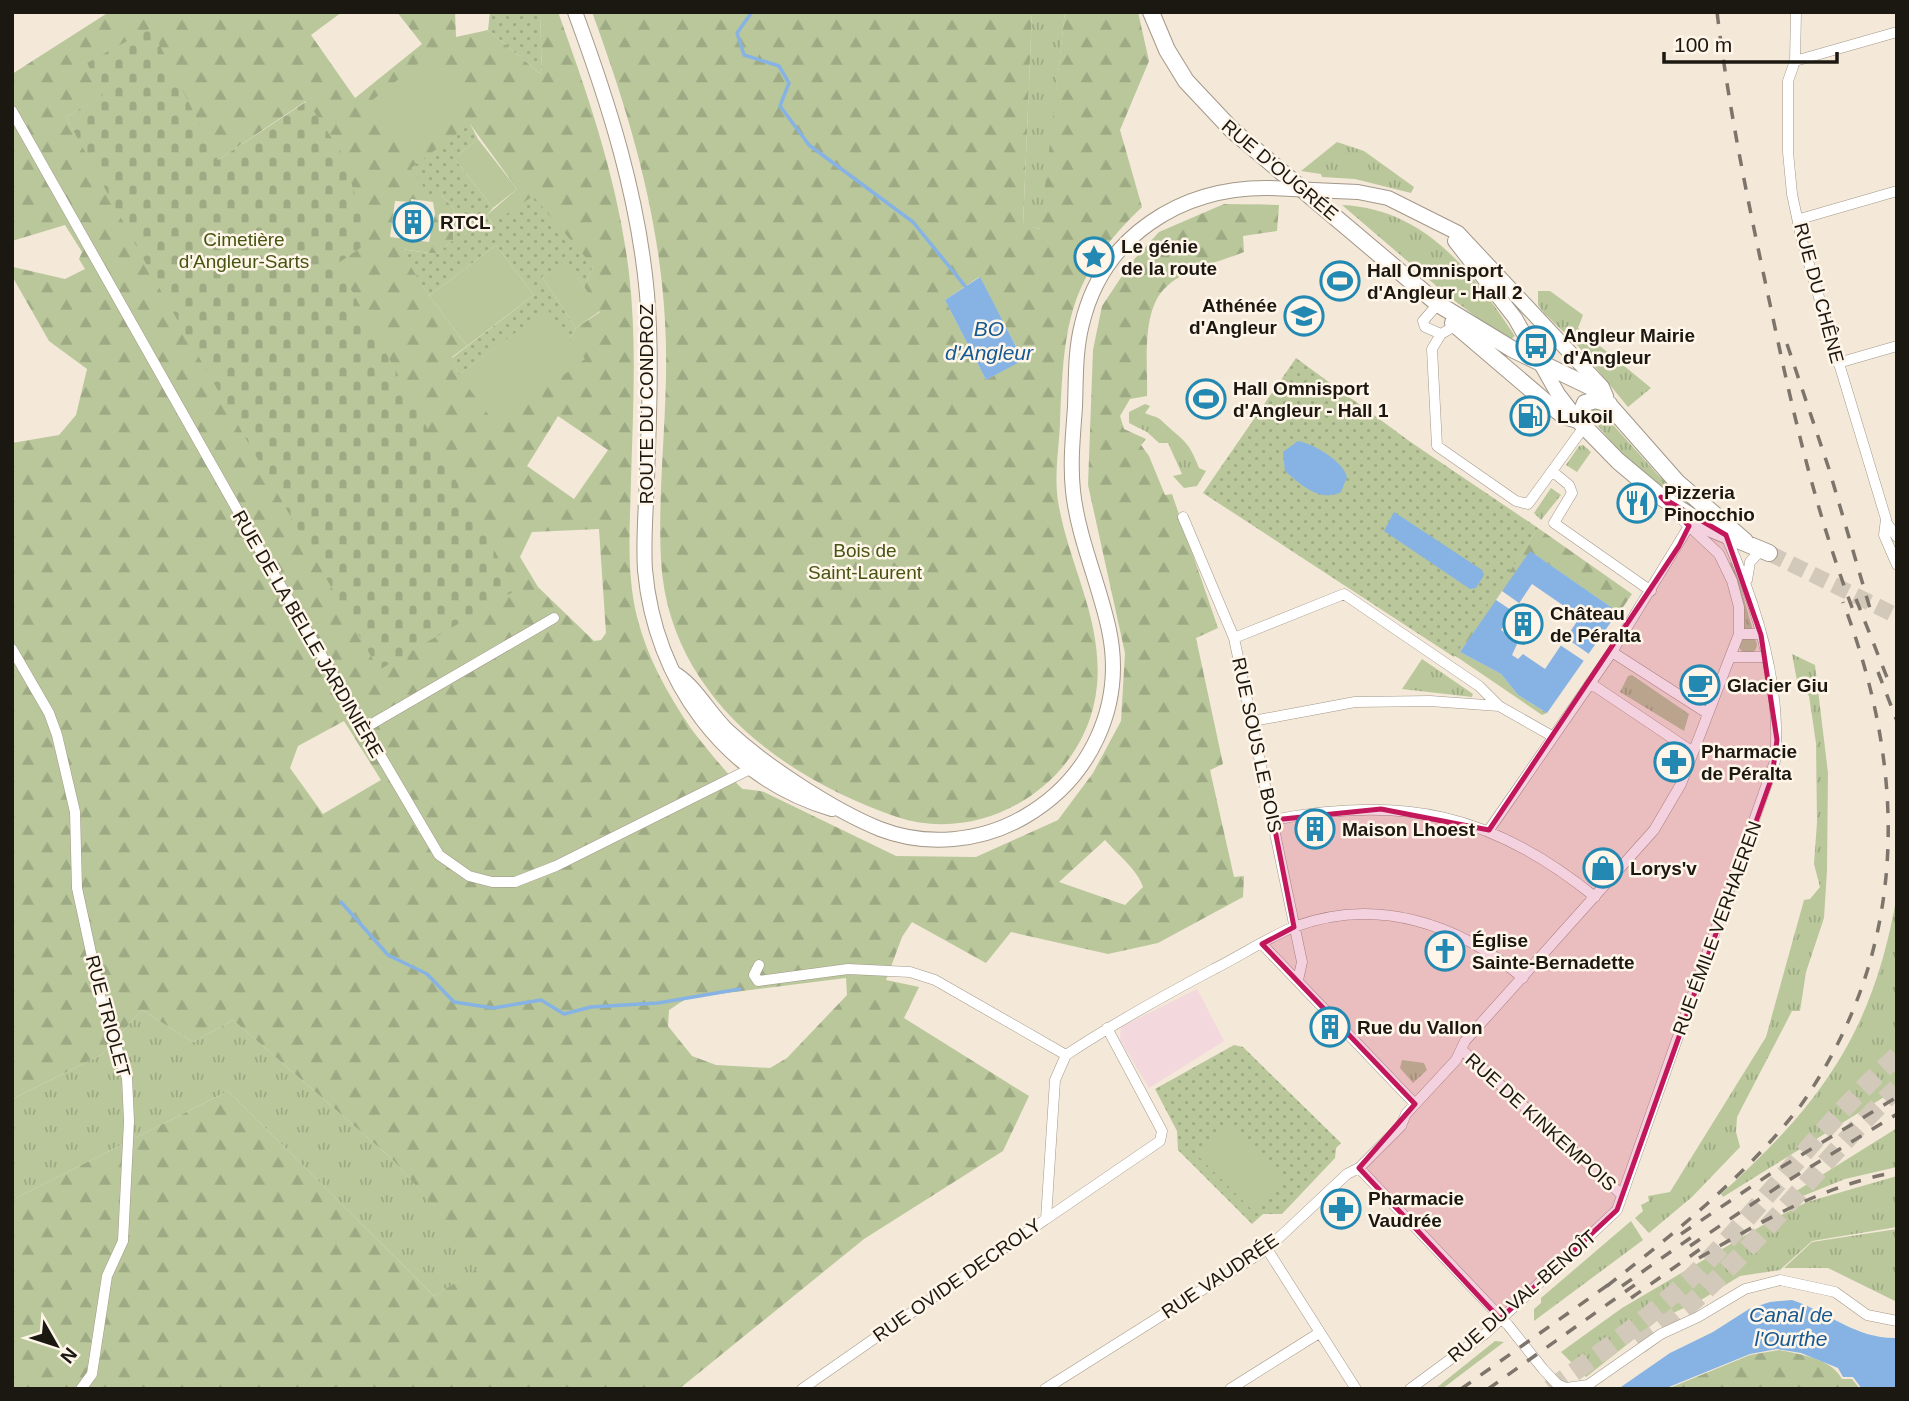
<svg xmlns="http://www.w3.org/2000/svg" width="1909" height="1401" viewBox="0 0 1909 1401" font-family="Helvetica,sans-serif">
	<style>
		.education { fill: #f3d8dd }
		.grass { fill: url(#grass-tufts) }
		.forest { fill: url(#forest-firs); fill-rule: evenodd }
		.cemetery { fill: url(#cemetery-stones) }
		.park { fill: url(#park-dots) }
		.pitch { fill: #b9c79b }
		.water { fill: #86b3e3; fill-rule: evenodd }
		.pier { fill: #f4e8d8 }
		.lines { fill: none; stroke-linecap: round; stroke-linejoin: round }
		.stream { stroke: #86b3e3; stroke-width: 3.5 }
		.primary-tunnel { stroke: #d3c9ba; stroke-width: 16; stroke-dasharray: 16 8; stroke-linecap: butt }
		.highway-tunnel { stroke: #d3c9ba; stroke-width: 19; stroke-dasharray: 19 10; stroke-linecap: butt }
		.street-casing { stroke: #a39889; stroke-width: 11 }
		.secondary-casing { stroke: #a39889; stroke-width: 16 }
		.primary-casing { stroke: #a39889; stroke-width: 18 }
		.street { stroke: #fff; stroke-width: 10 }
		.secondary { stroke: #fff; stroke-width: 14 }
		.primary { stroke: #fff; stroke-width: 16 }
		.rail { stroke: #7d756b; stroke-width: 3.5; stroke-dasharray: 12 12; stroke-linecap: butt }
		.secondary-bridge-casing { stroke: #a39889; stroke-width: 16; stroke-linecap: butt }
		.secondary-bridge { stroke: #fff; stroke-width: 14 }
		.marked { fill: #c2185b; fill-opacity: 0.2; stroke: #c2185b; stroke-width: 5; stroke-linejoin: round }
		.labels { text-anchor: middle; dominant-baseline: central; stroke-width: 5; stroke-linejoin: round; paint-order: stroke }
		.street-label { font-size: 19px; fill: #1b1711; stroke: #fff6e9 }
		.poi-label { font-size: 19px; font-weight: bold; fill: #1b1711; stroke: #fff6e9; text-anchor: start }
		.park-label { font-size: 19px; fill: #455411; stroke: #fff6e9 }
		.water-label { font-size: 21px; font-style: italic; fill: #175993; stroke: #fff6e9 }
	</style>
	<defs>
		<pattern id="grass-tufts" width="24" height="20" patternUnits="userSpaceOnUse" patternTransform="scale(1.75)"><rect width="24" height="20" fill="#b9c79b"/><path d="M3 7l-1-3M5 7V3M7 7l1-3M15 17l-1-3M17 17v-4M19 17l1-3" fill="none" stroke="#9eaa84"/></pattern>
		<pattern id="forest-firs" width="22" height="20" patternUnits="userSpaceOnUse" patternTransform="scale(1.75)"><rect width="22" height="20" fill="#b9c79b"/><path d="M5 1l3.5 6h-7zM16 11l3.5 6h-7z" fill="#9eaa84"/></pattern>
		<pattern id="cemetery-stones" width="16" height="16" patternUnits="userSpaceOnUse" patternTransform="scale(1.75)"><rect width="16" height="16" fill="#b9c79b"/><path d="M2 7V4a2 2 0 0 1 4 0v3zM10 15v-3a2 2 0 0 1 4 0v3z" fill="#9eaa84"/></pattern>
		<pattern id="park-dots" width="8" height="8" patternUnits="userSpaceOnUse" patternTransform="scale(1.75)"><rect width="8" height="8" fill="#b9c79b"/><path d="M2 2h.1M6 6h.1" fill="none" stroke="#9eaa84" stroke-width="1.8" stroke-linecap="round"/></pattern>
	</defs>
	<rect width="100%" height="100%" fill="#f4e8d8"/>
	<path class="education" d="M1197 989 1224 1041 1149 1088 1120 1040 1121 1027Z"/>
	<path class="grass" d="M1032 12H1065L1041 229 1023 226Z
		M1337 142 1364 151 1414 187 1411 193 1355 179 1322 177 1321 174 1301 171Z
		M1342 205C1426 209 1472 272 1515 336L1508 341 1447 295Z
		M1538 291H1550L1583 315 1578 328 1651 388 1628 407 1578 346 1544 313 1538 305Z
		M1145 404 1150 406 1145 413C1150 416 1157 416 1161 420 1181 440 1188 438 1199 468L1206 471 1197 486 1184 488 1173 476 1182 474 1168 443H1159L1147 432 1129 423V412Z
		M1597 407 1658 475 1706 519C1659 489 1618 455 1585 409Z
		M1583 445 1591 452 1577 472 1566 465 1579 446Z
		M1551 488 1561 495 1541 520 1534 513Z
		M1733 561 1752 627 1751 632 1744 631 1728 564Z
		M1739 645a9 9 0 1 1 18 0a9 9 0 1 1-18 0Z
		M1792 654 1815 665 1828 773 1827 870 1824 918 1806 972 1800 1011H1792L1737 1117 1736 1132 1740 1147 1692 1197 1649 1233 1635 1218 1643 1211 1641 1205 1649 1201 1648 1196 1670 1192 1766 1037 1804 900 1810 899 1820 887 1814 864 1817 822 1816 743 1809 696 1797 681Z
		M1422 659 1473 694 1472 697 1402 689Z
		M1632 675 1689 714 1684 731 1620 692 1628 676Z
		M1897 894V1089L1723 1197 1721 1194C1822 1103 1874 1031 1897 894Z
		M142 1010 193 1042 233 1020 392 1159 486 1264 434 1296 228 1091 12 1200V1099L101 1055Z
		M1402 1060 1424 1063 1427 1070 1413 1083 1400 1068Z
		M1897 1128V1167L1845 1179 1788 1202 1785 1198Z
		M1897 1176V1227L1812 1241 1780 1270 1740 1276 1701 1300 1658 1320 1586 1377 1561 1352 1622 1308 1768 1222 1807 1202Z
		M1631 1221 1643 1240 1534 1321V1309L1541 1303V1298Z
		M1897 1229V1302L1828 1268H1784L1812 1242Z
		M1495 1341 1504 1342 1442 1389H1435Z"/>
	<path class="forest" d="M109 12H342L311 35 355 98 422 44 397 12H455L456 37 488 30 542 75 540 12H558C589 98 618 182 629 273 637 342 633 411 631 480 630 526 626 572 637 617 647 657 667 693 690 727 696 736 738 787 743 789 750 790 757 790 764 792L896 856 976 857 1058 820 1093 773 1121 721 1125 653 1088 485 1093 350 1102 306 1130 264 1159 232 1224 204 1279 205 1277 231 1243 236 1244 252C1220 262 1183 269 1164 289 1141 314 1148 364 1147 396L1130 399 1120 416 1124 429 1146 439 1141 445 1149 456 1165 495 1172 494 1218 628 1196 638 1223 764 1210 770 1234 877 1244 876 1243 897 1158 943 1108 954 1011 932 986 963 912 922 902 937 886 980 919 987 904 1018 1029 1096 1003 1151 864 1239 679 1389H12V1200L228 1091 434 1296 485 1264 392 1159 233 1020 193 1042 142 1010 101 1055 12 1099V443L59 435 76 415 87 369 49 341 12 276 13 267 65 279 85 269 79 259 82 252 65 225 12 241V74ZM104 95 218 160 306 101 336 263 515 590 379 669 66 117ZM470 124 517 189 487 215 493 225 593 266 584 287 600 312 576 328 569 339 584 359 459 375 452 357 467 346 429 296 401 249 437 254 453 240 454 209 441 195ZM411 199 433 202 435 214 429 242 390 237 395 201 411 202ZM558 416 608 450 574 499 527 466ZM599 529 606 633 601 640 594 641 538 587 520 557 532 532ZM344 721 381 780 323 814 290 768 298 746ZM1105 840C1118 855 1137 869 1143 887L1125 905 1059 882ZM846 978 847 995 787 1058 770 1068 716 1065 692 1056 668 1026 669 1010 687 998Z
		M592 12H1032L1023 225 1040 229 1065 12H1138L1149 61 1120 130 1142 207C1067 279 1064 325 1060 423 1059 448 1054 476 1058 501 1068 564 1103 619 1097 685 1089 780 987 847 897 817 780 777 669 694 661 561 657 481 670 401 665 321 659 213 629 113 592 12ZM979 277 1023 359 986 380 945 300Z
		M1538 528 1632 594 1619 613 1531 552 1460 652 1501 674 1518 695 1547 713 1542 715 1454 655Z
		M1779 1350C1800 1354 1832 1359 1842 1379H1852L1860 1389H1667L1750 1355Z"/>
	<path class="cemetery" d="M151 28 218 160 307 101 343 155 369 242 337 264 516 590 379 670 162 293 66 117 103 95 87 63Z"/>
	<path class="park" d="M490 12H540L542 75 488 30Z
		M470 124 478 139 454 158 493 208 487 215 492 224 533 196 593 266 584 287 566 261 542 277 576 328 569 339 547 310 459 375 452 358 534 295 496 245 429 296 400 249 437 254 453 240 454 209 441 195H429L411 168Z
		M1296 358 1412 443 1538 528 1454 657 1203 493Z
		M1234 1045 1243 1047 1341 1143 1336 1148 1335 1158 1282 1214H1263L1252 1224 1178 1150 1177 1131 1155 1089Z"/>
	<path class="pitch" d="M430 54 469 102 404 154 365 106Z
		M478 139 517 189 493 208 454 158Z
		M496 245 534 295 467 346 429 296Z
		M566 260 600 311 576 328 542 277Z
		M547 309 585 359 496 425 459 375Z
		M1229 1127 1285 1183 1255 1213 1199 1157Z"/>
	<path class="water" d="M980 277 1023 360 986 380 945 300Z
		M1298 441C1314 444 1343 461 1347 477L1341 492C1320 503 1300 484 1285 471L1283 452Z
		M1394 512 1482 570 1484 575 1476 588 1470 589 1384 531Z
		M1530 551 1618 612 1547 713 1518 695 1501 674 1460 652ZM1532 584 1580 617 1545 669 1523 654 1518 659 1512 655 1518 642 1501 630Z
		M1792 1300C1830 1313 1856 1339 1897 1338V1389H1862L1853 1377H1843L1838 1368 1801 1353 1777 1349 1750 1354 1664 1389H1618L1670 1353 1713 1332 1749 1309 1770 1302Z"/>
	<path class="pier" d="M1502 591 1519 603 1514 612 1496 600Z
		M1566 638 1589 654 1584 661 1560 645Z"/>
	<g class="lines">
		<path class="stream" d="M752 12 737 33 744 55 779 66 789 83 780 106 809 145 913 222 965 286
			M341 902 388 955 427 974 454 1002 493 1008 541 1000 564 1014 591 1007 658 1003 740 989"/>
		<path class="primary-tunnel" d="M1769 553 1897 616"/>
		<path class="highway-tunnel" d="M1639 1345C1739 1274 1809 1172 1897 1088
			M1550 1389C1601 1353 1652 1316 1697 1272 1766 1202 1824 1122 1897 1056"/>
		<g class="street-casing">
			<path id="street" d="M1796 12 1795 61 1788 81V152L1792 194 1802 241 1886 519 1884 535 1897 565
				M1795 61 1897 32
				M12 111 265 559 439 855 469 876 492 882H515L556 866 750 769
				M1800 219 1897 191
				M1438 304 1423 321 1425 327 1441 334
				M1455 326 1441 334 1432 349 1437 446 1516 501 1528 504 1584 427
				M1838 363 1897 346
				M1552 471 1569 485 1572 493 1554 523 1651 591
				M1183 517 1234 638 1302 962 1298 980
				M1886 522 1897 537
				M1747 580 1750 562 1761 550
				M1739 634H1761
				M1234 638 1344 594 1479 686 1499 706
				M12 649 49 713 57 735 75 812 77 888 103 1008 127 1078 129 1121 123 1241 107 1276 92 1374 81 1389
				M1612 652 1707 713
				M1730 657H1765
				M1590 683 1693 752
				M1253 721 1355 702 1430 701 1499 706 1552 736
				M363 729 554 618
				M1273 820C1402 795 1492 813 1595 897
				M1489 830 1612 652 1689 526
				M1262 944 1415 1104
				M759 965 754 975 758 981 848 969 910 972 935 980 1066 1055
				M1462 1050 1621 1194
				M1066 1055C1113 1024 1163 996 1214 969 1240 956 1267 938 1294 927 1377 896 1459 924 1523 978
				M1359 1168 1508 1325 1543 1369 1557 1384 1566 1388 1588 1385 1661 1334 1698 1317 1745 1289 1780 1280 1835 1292 1867 1315 1897 1321
				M1046 1219 1160 1141 1162 1131 1107 1028
				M1267 1249 1356 1389
				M802 1389 1046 1219 1055 1080 1066 1055
				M1045 1389 1267 1249 1347 1174 1359 1168 1401 1126 1406 1114 1456 1060 1465 1041 1654 830 1681 784 1730 657 1739 634V607L1732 581 1719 554 1671 509
				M1230 1389 1319 1333
				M1410 1389 1486 1333 1617 1210 1775 761C1782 685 1756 603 1725 534"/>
		</g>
		<g class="secondary-casing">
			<path id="secondary" d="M575 12C609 104 638 195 647 294 652 356 649 417 647 479 646 509 643 540 645 570 655 680 724 777 832 809
				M1335 191 1358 192 1388 198 1458 233 1602 387 1606 396
				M1455 241 1515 318 1558 394 1578 420
				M677 675C698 689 710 715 729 732 766 766 833 810 880 829 926 847 981 842 1024 817 1090 779 1125 706 1109 630 1099 583 1078 538 1073 491 1070 463 1073 435 1075 407 1076 380 1075 351 1082 324 1103 236 1181 187 1269 188"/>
		</g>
		<g class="primary-casing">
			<path id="primary" d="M1151 12 1167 50 1186 81 1232 130 1438 304 1512 349 1595 389 1677 482 1745 541
				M1453 323 1547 403 1564 416 1578 420 1618 461 1661 497 1709 528 1769 553
				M1578 420 1585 403 1596 400 1609 404"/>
		</g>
		<use href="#street" class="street"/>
		<use href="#secondary" class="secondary"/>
		<use href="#primary" class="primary"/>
		<path class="rail" d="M1717 12C1729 111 1749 207 1770 304 1792 409 1815 510 1853 610
			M1787 344 1829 469 1871 612
			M1856 599 1888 680
			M1878 672 1897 721
			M1681 1234 1770 1174 1897 1097
			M1690 1246 1779 1186 1897 1114
			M1699 1258C1762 1221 1824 1185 1897 1172
			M1607 1286C1675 1233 1748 1174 1801 1105 1909 950 1909 776 1843 602
			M1622 1286 1696 1234
			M1631 1298 1706 1245
			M1461 1389 1615 1280
			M1488 1389 1636 1284"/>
		<g class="secondary-bridge-casing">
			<path id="secondary-bridge" d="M1269 188 1335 191"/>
		</g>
		<use href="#secondary-bridge" class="secondary-bridge"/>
	</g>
	<path class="marked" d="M1661 497 1726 535 1761 635 1777 740 1772 777 1617 1210 1500 1319 1359 1168 1415 1104 1262 944 1294 927 1273 820 1381 809 1489 830 1679 546 1689 526Z"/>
	<defs>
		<g id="building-ring" transform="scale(2.0125)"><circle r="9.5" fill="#fff6e9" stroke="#2489b2" stroke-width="1.5"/><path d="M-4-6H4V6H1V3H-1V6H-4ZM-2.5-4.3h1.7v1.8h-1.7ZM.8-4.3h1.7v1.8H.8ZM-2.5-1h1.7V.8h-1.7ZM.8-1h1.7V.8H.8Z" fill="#2489b2"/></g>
		<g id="sight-ring" transform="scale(2.0125)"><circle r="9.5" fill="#fff6e9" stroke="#2489b2" stroke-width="1.5"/><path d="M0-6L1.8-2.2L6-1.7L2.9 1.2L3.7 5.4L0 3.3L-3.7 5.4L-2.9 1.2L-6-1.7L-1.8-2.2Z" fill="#2489b2"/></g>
		<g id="stadium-ring" transform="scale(2.0125)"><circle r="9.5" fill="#fff6e9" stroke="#2489b2" stroke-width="1.5"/><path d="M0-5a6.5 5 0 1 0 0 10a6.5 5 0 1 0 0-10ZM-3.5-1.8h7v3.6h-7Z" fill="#2489b2"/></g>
		<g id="school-ring" transform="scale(2.0125)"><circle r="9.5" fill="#fff6e9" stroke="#2489b2" stroke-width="1.5"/><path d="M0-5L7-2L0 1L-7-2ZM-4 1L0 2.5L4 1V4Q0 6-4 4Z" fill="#2489b2"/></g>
		<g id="bus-ring" transform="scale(2.0125)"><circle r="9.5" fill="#fff6e9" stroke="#2489b2" stroke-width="1.5"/><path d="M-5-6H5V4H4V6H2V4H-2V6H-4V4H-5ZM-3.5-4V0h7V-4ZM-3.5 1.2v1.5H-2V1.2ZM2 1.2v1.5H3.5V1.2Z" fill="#2489b2"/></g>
		<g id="fuel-ring" transform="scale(2.0125)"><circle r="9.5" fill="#fff6e9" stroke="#2489b2" stroke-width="1.5"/><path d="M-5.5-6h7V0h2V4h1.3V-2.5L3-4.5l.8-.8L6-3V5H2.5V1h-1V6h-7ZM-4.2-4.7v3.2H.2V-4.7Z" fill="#2489b2"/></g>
		<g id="restaurant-ring" transform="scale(2.0125)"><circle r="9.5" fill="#fff6e9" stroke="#2489b2" stroke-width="1.5"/><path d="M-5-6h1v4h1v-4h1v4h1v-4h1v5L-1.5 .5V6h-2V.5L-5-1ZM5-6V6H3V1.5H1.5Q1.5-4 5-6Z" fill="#2489b2"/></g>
		<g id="cafe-ring" transform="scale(2.0125)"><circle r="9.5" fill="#fff6e9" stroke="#2489b2" stroke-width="1.5"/><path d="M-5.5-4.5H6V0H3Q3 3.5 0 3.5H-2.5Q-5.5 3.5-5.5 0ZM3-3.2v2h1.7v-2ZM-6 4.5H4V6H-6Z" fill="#2489b2"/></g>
		<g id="pharmacy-ring" transform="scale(2.0125)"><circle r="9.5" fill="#fff6e9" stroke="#2489b2" stroke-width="1.5"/><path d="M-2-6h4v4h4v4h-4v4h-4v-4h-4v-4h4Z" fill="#2489b2"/></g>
		<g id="shop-ring" transform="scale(2.0125)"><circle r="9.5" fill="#fff6e9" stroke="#2489b2" stroke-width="1.5"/><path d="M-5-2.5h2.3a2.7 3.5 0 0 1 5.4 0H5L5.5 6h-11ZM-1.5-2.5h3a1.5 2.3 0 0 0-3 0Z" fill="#2489b2"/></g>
		<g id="church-ring" transform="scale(2.0125)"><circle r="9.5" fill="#fff6e9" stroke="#2489b2" stroke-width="1.5"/><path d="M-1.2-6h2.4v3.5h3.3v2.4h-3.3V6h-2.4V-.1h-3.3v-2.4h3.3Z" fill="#2489b2"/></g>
	</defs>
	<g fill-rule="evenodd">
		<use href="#building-ring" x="413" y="222"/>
		<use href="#sight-ring" x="1094" y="257"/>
		<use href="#stadium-ring" x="1340" y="281"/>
		<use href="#school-ring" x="1304" y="316"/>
		<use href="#bus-ring" x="1536" y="346"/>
		<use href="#stadium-ring" x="1206" y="399"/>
		<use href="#fuel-ring" x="1530" y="416"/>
		<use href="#restaurant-ring" x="1637" y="503"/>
		<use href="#building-ring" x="1523" y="624"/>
		<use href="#cafe-ring" x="1700" y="685"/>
		<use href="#pharmacy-ring" x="1674" y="762"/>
		<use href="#building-ring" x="1315" y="829"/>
		<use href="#shop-ring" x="1603" y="868"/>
		<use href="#church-ring" x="1445" y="951"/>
		<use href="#building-ring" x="1330" y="1027"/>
		<use href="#pharmacy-ring" x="1341" y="1209"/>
	</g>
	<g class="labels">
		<g class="street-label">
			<text transform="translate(1280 170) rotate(40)">RUE D'OUGRÉE</text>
			<text transform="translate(1819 293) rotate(75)">RUE DU CHÊNE</text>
			<text transform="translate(646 404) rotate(-90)">ROUTE DU CONDROZ</text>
			<text transform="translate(308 634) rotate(60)">RUE DE LA BELLE JARDINIÈRE</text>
			<text transform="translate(1257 745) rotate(78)">RUE SOUS LE BOIS</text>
			<text transform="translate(1717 928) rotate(-70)">RUE ÉMILE VERHAEREN</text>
			<text transform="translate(108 1016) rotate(75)">RUE TRIOLET</text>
			<text transform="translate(1541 1122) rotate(42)">RUE DE KINKEMPOIS</text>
			<text transform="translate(1220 1276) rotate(-34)">RUE VAUDRÉE</text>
			<text transform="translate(957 1280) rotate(-35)">RUE OVIDE DECROLY</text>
			<text transform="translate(1522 1296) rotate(-41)">RUE DU VAL-BENOÎT</text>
		</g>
		<g class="poi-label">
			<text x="440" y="222">RTCL</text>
			<text x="1121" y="246">Le génie<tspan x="1121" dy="22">de la route</tspan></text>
			<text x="1367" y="270">Hall Omnisport<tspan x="1367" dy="22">d'Angleur - Hall 2</tspan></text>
			<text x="1277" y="305" text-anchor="end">Athénée<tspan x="1277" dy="22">d'Angleur</tspan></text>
			<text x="1563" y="335">Angleur Mairie<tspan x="1563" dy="22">d'Angleur</tspan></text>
			<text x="1233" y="388">Hall Omnisport<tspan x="1233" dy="22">d'Angleur - Hall 1</tspan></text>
			<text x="1557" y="416">Lukoil</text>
			<text x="1664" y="492">Pizzeria<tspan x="1664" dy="22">Pinocchio</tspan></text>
			<text x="1550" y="613">Château<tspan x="1550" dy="22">de Péralta</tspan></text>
			<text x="1727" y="685">Glacier Giu</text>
			<text x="1701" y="751">Pharmacie<tspan x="1701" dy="22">de Péralta</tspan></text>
			<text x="1342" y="829">Maison Lhoest</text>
			<text x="1630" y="868">Lorys'v</text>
			<text x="1472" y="940">Église<tspan x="1472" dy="22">Sainte-Bernadette</tspan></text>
			<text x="1357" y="1027">Rue du Vallon</text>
			<text x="1368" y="1198">Pharmacie<tspan x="1368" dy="22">Vaudrée</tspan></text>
		</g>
		<g class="park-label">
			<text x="244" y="239">Cimetière<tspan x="244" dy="22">d'Angleur-Sarts</tspan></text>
			<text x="865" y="550">Bois de<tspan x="865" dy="22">Saint-Laurent</tspan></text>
		</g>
		<g class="water-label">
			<text x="989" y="328">BO<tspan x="989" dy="24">d'Angleur</tspan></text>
			<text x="1791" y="1314">Canal de<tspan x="1791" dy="24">l'Ourthe</tspan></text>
		</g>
	</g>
	<rect width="1909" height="1401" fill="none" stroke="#1b1711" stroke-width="28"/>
	<g transform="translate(56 1345) rotate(129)" stroke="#fff6e9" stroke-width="5" paint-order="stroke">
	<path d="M0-5L12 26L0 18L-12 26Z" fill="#1b1711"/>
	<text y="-10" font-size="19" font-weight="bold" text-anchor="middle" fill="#1b1711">N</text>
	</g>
	<path d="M1664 52v10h173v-10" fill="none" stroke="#1b1711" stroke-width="3.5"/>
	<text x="1674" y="52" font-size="21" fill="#1b1711" stroke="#fff6e9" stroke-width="5" paint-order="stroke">100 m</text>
</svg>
